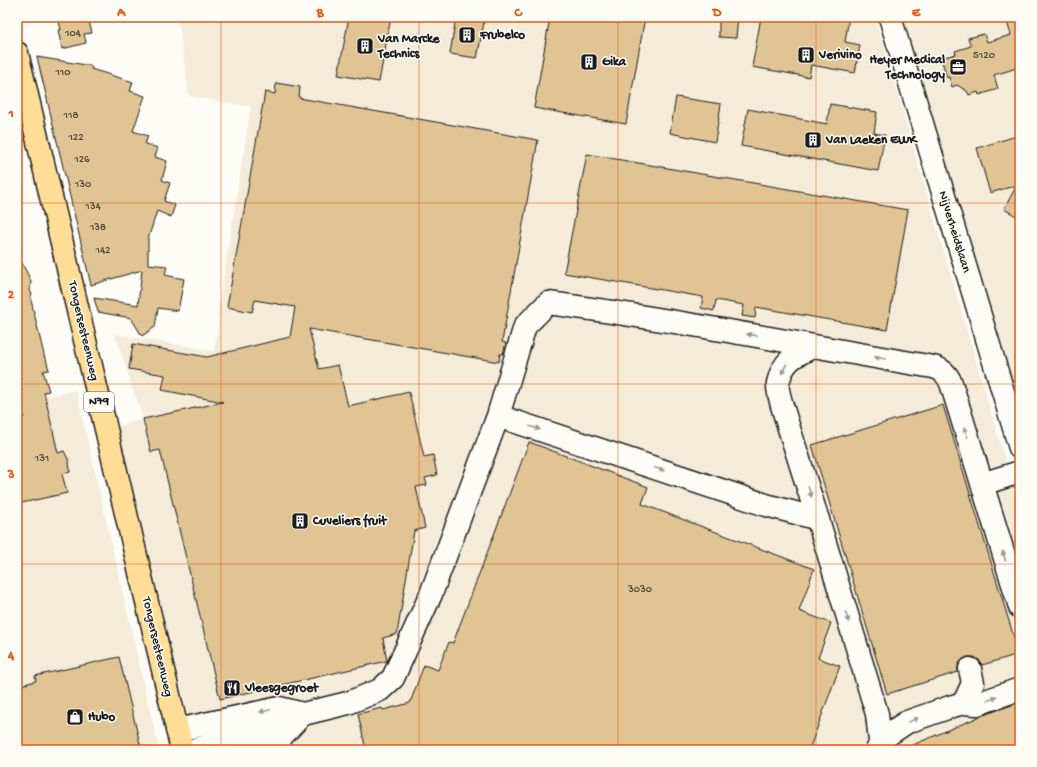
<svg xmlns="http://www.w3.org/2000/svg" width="1037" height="767" viewBox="0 0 1037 767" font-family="'Gochi Hand',sans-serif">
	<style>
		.built { fill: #f4ebd9 }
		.building { fill: #e0c494; stroke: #1c1c1c }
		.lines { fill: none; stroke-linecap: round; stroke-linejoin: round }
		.minor-casing { stroke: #1c1c1c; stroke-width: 25 }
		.major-casing { stroke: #1c1c1c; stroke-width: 25 }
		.minor { stroke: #fdfcf7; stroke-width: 22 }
		.major { stroke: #fedd96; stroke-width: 22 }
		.oneway { fill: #989794 }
		.grid { fill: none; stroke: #e8590c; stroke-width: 1; stroke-opacity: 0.55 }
		.labels { text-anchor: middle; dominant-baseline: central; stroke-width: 3; stroke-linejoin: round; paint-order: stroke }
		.number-label { font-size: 11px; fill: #4d463a }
		.shield { fill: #fdfcf7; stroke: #605f5e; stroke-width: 1 }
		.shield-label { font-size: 12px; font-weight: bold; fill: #1c1c1c }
		.poi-label { font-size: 13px; font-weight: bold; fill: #1c1c1c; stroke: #fdfcf7; text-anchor: start }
		.street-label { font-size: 13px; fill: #1c1c1c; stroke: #fdfcf7 }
		.neatline { fill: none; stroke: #e8590c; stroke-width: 1.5 }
		.grid-label { font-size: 13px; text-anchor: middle; font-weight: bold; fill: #e8590c }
	</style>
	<rect width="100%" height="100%" fill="#fdfcf7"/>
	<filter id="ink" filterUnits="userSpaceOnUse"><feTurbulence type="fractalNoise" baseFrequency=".025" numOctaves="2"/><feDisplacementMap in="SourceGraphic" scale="8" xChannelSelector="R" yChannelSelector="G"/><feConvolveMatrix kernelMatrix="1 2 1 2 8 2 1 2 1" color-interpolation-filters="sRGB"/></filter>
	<g filter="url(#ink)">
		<path class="built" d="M178 17H875L1020 511V750H196L118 426 143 419 115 334 214 351 219 319 217 317 251 107 189 96Z
			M898 17H1020V421Z
			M76 390 159 750H17V403Z"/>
		<path class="building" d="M58 17H88L92 33 84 34 86 43 62 49 58 30H61Z
			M349 17H391L379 82 338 75Z
			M456 17H485L477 58 450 54Z
			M550 17H645L626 124 534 108Z
			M719 17H738L736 38 719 37Z
			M761 17H849L845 42 860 45 855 73 811 65 809 77 752 67Z
			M1020 18V67L994 75 998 89 979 95 978 92 969 95 967 91 957 85 952 87 949 77 947 78 941 58 956 54 955 51 971 46 968 38 984 34 987 42 1011 35 1007 22Z
			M37 57 92 66 91 69 133 82 130 91 145 96 133 131 148 136 145 144 158 148 155 157 167 161 162 180 170 183 164 201 175 205 171 217 157 211 148 239V264L167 266 165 275 184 279 178 311 158 308 155 327 142 336 131 318 98 312 94 298 138 305 142 270 91 285Z
			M276 83 300 87 299 98 538 140 502 342 506 343 503 354H500L499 362 309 329 319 369 338 365 348 406 409 392 424 457 433 455 437 475 425 478 427 485 416 487 425 528 414 531 397 634 383 638 387 661 220 699 160 450 151 452 143 419 223 402 162 390 165 375 129 369 133 344 207 357 290 337 295 307 255 300 252 312 227 307 265 92 275 94Z
			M676 97 721 104 715 142 670 133Z
			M830 104 877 112 874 133 885 135 878 171 741 146 748 109 827 124Z
			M1020 135V218L1004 209 1017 185 990 193 977 148Z
			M587 154 908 210 887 330 756 307 755 318 742 316 744 305 716 300 714 311 701 308 703 297 564 273Z
			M17 258 20 263H22L31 281 30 290 32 295 30 296 45 359H46L49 370 43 371 49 391 44 392 58 453 64 451 69 461 70 472 62 474 67 493 17 504V419L24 417 17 387Z
			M943 405 1019 654 982 665 979 660 974 657H967L962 660 958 665V672L887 694 812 445Z
			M529 442 648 487 642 504 814 569 799 611 831 623 818 658 840 666 809 750H366L358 714 382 708 383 710 410 703 424 665 438 670 449 642 453 643Z
			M119 657 141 748 132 750H17V686L36 681 35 676Z
			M1020 702V750H901L981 716Z"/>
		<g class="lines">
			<g class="minor-casing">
				<path id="minor" d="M890 17 1020 448
					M815 346C795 355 783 360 778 383 776 392 791 433 794 444 823 534 850 624 877 714L880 741
					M498 416 766 505 818 519
					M982 484 1020 472
					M964 703 973 683 970 669
					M177 730 279 708 303 714
					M244 736 263 750
					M192 750 273 728 303 714 348 703 380 690 393 678 431 594 498 416 525 326 548 303C677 320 805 345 933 367 942 369 947 374 951 383L1020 607
					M279 750 280 738 298 719
					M877 750 883 738 907 722 953 706 964 703 977 704 1020 689"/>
			</g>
			<g class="major-casing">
				<path id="major" d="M17 53 182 750"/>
			</g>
			<use href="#minor" class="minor"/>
			<use href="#major" class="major"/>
		</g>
		<defs><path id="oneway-solid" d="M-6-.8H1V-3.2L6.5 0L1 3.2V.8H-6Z"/></defs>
		<g class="oneway">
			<use href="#oneway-solid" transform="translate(752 335) rotate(-171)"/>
			<use href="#oneway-solid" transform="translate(880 358) rotate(-170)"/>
			<use href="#oneway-solid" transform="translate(784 369) rotate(117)"/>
			<use href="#oneway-solid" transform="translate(535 428) rotate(18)"/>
			<use href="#oneway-solid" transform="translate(966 432) rotate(-107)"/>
			<use href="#oneway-solid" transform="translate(659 469) rotate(18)"/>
			<use href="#oneway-solid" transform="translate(810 492) rotate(72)"/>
			<use href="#oneway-solid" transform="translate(1004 556) rotate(-107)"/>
			<use href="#oneway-solid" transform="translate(847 617) rotate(73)"/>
			<use href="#oneway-solid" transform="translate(992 699) rotate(-18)"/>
			<use href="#oneway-solid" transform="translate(265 711) rotate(168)"/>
			<use href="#oneway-solid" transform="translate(913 720) rotate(-21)"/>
		</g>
	</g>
	<path class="grid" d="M221 17V750M419 17V750M618 17V750M816 17V750M17 203H1020M17 384H1020M17 564H1020"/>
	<defs>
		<g id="building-square" transform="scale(0.9)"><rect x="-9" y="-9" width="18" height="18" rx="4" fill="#1c1c1c" stroke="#fdfcf7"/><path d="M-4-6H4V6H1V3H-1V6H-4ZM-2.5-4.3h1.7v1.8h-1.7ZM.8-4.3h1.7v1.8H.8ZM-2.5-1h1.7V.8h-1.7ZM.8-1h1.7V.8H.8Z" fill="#fff"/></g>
		<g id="office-square" transform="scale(0.9)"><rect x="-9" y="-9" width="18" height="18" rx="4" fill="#1c1c1c" stroke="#fdfcf7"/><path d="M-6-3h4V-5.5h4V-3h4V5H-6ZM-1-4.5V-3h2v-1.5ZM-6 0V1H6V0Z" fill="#fff"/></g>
		<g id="restaurant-square" transform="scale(0.9)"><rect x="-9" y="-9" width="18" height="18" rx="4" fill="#1c1c1c" stroke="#fdfcf7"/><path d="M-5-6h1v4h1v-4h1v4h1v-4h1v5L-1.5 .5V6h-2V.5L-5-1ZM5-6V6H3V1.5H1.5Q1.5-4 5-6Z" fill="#fff"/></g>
		<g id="shop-square" transform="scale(0.9)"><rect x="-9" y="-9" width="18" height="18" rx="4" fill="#1c1c1c" stroke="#fdfcf7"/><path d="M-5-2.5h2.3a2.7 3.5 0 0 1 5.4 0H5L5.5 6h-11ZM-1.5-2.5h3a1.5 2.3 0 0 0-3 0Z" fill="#fff"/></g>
	</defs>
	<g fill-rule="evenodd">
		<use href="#building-square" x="467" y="35"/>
		<use href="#building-square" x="365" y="46"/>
		<use href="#building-square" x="806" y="55"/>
		<use href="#building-square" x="589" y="62"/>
		<use href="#office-square" x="958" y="67"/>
		<use href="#building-square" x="813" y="140"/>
		<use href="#building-square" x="300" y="521"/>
		<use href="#restaurant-square" x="232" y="688"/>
		<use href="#shop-square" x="75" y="717"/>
	</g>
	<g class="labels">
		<g class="number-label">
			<text x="73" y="34">104</text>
			<text x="984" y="56">5120</text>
			<text x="63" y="73">110</text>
			<text x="71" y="116">118</text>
			<text x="76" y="138">122</text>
			<text x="82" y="160">126</text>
			<text x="83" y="185">130</text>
			<text x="93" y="207">134</text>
			<text x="98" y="228">138</text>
			<text x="103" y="251">142</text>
			<text x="42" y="459">131</text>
			<text x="640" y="590">3030</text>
		</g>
		<rect class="shield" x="84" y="392" width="30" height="20" rx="3"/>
		<g class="shield-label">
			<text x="99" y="402">N79</text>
		</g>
		<g class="poi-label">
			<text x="480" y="35">Frubelco</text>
			<text x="378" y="39">Van Marcke<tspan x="378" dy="15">Technics</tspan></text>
			<text x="819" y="55">Verivino</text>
			<text x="945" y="60" text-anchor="end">Heyer Medical<tspan x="945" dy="15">Technology</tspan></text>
			<text x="602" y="62">Gika</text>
			<text x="826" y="140">Van Laeken EWK</text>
			<text x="313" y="521">Cuveliers fruit</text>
			<text x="245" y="688">Vleesgegroet</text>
			<text x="88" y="717">Hubo</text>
		</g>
		<g class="street-label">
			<text transform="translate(954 232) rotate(73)">Nijverheidslaan</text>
			<text transform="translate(83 331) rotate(77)">Tongersesteenweg</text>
			<text transform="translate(157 647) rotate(77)">Tongersesteenweg</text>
		</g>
	</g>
	<rect width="1037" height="767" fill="none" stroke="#fdfcf7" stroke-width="44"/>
	<rect x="22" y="22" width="993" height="723" class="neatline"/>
	<g class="grid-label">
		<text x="121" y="16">A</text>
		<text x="320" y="16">B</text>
		<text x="518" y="16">C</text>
		<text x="717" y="16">D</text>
		<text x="916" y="16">E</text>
		<text x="11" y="117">1</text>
		<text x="11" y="298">2</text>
		<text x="11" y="478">3</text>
		<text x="11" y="659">4</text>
	</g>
</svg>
